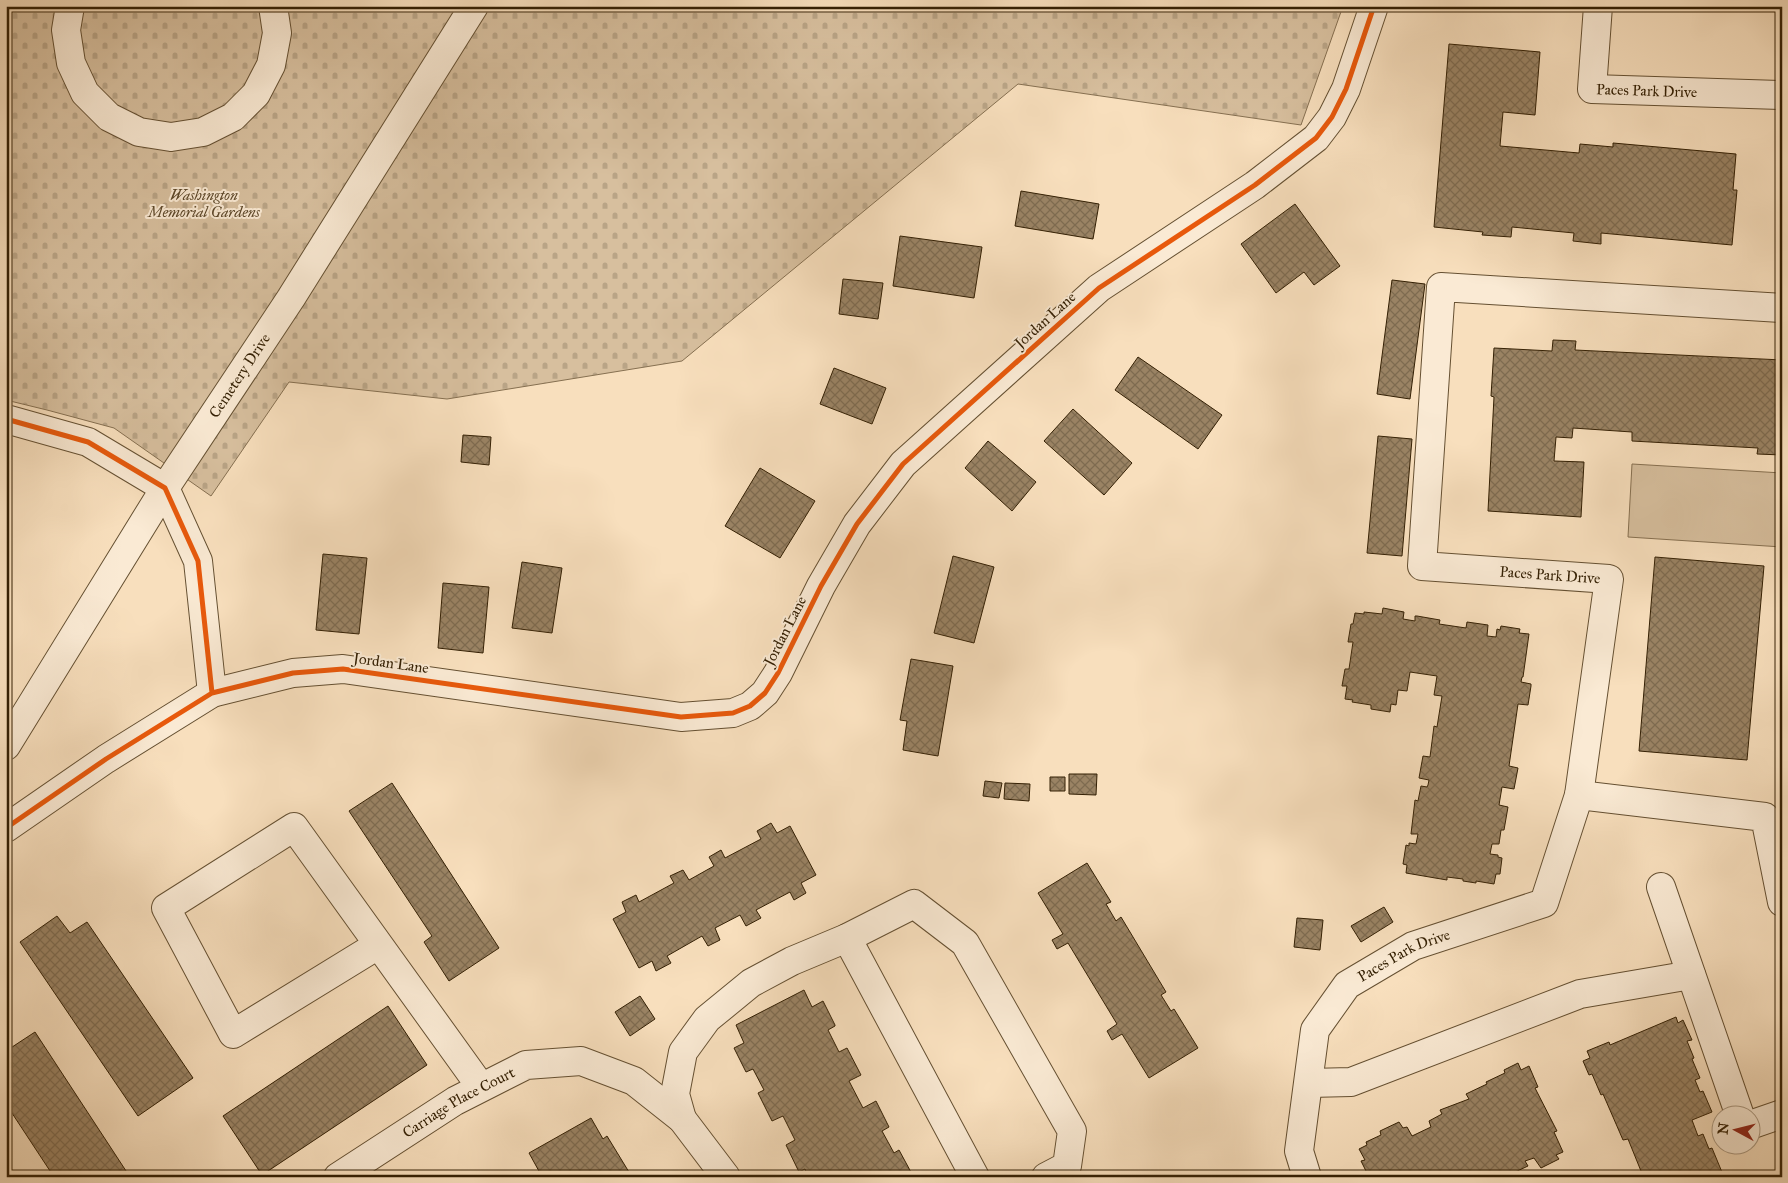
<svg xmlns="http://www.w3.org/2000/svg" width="1788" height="1183" viewBox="0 0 1788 1183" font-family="'IM FELL Great Primer',serif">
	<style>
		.cemetery { fill: url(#cemetery-stones); stroke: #867051 }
		.park { fill: #d7bf9e; stroke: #867051 }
		.building { fill: url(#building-cross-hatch); stroke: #342004 }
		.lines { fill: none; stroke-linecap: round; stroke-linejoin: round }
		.minor-casing { stroke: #655032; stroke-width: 30 }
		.minor { stroke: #faead4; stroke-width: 28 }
		.cycleway-casing { stroke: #faead4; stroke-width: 8 }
		.cycleway { stroke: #e8590c; stroke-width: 5 }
		.labels { text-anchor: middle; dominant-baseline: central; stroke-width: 4; stroke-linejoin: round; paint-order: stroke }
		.street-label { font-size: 15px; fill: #342004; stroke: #faead4 }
		.park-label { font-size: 15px; font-style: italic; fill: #5d482a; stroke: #faead4 }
	</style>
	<defs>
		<pattern id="cemetery-stones" width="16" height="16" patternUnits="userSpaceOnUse" patternTransform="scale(1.25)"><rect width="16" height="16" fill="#d7bf9e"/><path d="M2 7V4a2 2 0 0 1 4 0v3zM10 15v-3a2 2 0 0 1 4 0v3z" fill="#b9a486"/></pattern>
		<pattern id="building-cross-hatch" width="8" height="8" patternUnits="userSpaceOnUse" patternTransform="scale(1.25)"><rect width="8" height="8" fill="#9a8364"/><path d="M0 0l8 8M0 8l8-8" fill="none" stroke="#7e6b50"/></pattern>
	</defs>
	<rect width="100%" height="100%" fill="#f8dfbd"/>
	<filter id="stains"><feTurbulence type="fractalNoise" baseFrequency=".004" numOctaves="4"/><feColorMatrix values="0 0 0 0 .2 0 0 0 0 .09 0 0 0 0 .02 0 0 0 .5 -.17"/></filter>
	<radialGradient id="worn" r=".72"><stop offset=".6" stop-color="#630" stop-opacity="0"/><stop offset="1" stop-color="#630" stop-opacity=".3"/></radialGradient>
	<path class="cemetery" d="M6 6H1343L1301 125 1018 84 682 361 447 399 289 382 211 496 114 428 47 410 6 400Z"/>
	<path class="park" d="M1632 464 1782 473V547L1628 537Z"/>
	<path class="building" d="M1449 44 1540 52 1535 115 1503 112 1500 146 1579 153 1580 144 1613 147V143L1736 154 1733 190H1737L1732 245 1601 233V244L1573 241 1574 233 1512 227 1511 237 1482 235 1483 232 1434 227Z
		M1021 191 1099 204 1093 239 1015 226Z
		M1295 204 1340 266 1314 285 1304 272 1276 293 1241 244Z
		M900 236 982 247 974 298 893 286Z
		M843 279 883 283 878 319 839 314Z
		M1392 280 1425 284 1410 399 1377 394Z
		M1553 340 1576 341 1575 350 1782 360V455L1757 454 1758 448 1632 441V432L1573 428 1572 438 1556 437 1554 461 1584 462 1581 517 1488 511 1494 397 1491 396 1494 348 1552 351Z
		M1138 357 1222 415 1198 449 1115 390Z
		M834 368 886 388 872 424 820 404Z
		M1073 409 1132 463 1104 495 1044 441Z
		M463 435 491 437 489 465 461 462Z
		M1378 436 1412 439 1402 556 1367 553Z
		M988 441 1036 482 1012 511 965 468Z
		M760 468 815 501 780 558 725 526Z
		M323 554 367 558 359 634 316 630Z
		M953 556 994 567 974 643 934 633Z
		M1655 557 1764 566 1747 760 1639 751Z
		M522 562 562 568 552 633 512 628Z
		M443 583 489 587 483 653 438 648Z
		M1383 608 1404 612 1403 619 1415 621V616H1417L1440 620 1439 624 1466 628 1467 622 1488 625 1487 636 1496 637 1497 629 1500 630 1501 626 1520 629 1519 633 1529 634 1523 677H1522L1521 682 1531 684V686L1528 705 1518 704 1509 766 1518 768 1514 789 1502 787 1499 805 1508 807 1504 830H1501L1499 844H1492L1490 854 1498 855V857L1502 858 1500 874H1496L1494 884 1476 881V883L1463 881V879L1447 877V880L1406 873 1407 865 1403 864 1406 845 1409 846V843L1416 844 1418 834H1411L1415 800 1418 801 1421 786 1427 787 1428 785 1429 780 1419 778 1423 756 1430 757 1434 726 1437 727 1442 696 1434 695 1437 676 1410 672 1407 691 1398 690 1396 705 1391 704 1390 712 1371 709V705L1352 702 1353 700 1345 699 1347 686H1342L1345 669H1349L1353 642H1348L1351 624H1353L1355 613 1364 614V612L1382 614Z
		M911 659 953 666 938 756 903 750 907 721 900 720Z
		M1069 774H1097L1096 795 1069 794Z
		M1050 777H1065V791H1050Z
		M985 781 1002 783 999 798 983 796Z
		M392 783 499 948 449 981 424 942 432 936 349 811Z
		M1005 783 1030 784 1029 801 1004 799Z
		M771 823 777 833 790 826 816 875 801 883 806 893 794 900 790 892 756 910 761 918 746 926 740 915 715 928 720 940 708 946 702 936 667 956 671 963 656 971 652 961 639 968 613 919 626 912 622 902 636 895 639 902 674 883 670 876 683 870 689 880 714 866 709 857 721 850 725 858 761 839 757 831Z
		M1087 863 1111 902 1106 904 1116 921 1121 917 1166 992 1161 995 1171 1011 1174 1009 1198 1048 1149 1078 1122 1034 1112 1040 1107 1031 1117 1024 1068 943 1057 949 1052 940 1063 934 1038 893Z
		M1384 907 1393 922 1361 942 1351 926Z
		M57 916 70 933 87 922 193 1078 138 1116 20 942Z
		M1297 918 1323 920 1320 950 1294 947Z
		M804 990 812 1007 823 1001 835 1025V1026L828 1030 839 1052 847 1048 861 1075 849 1081 863 1108 876 1101 889 1127 882 1131 894 1153 899 1150 912 1174 907 1177H808L805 1169 799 1172 786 1145 795 1140 783 1116 772 1121 758 1093 764 1090 753 1069 746 1072 734 1048 744 1043 736 1025Z
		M640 996 655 1019 630 1036 615 1012Z
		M388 1006 427 1065 262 1175 223 1116Z
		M1676 1017 1678 1023 1683 1020 1692 1040 1687 1041 1694 1058 1692 1059 1700 1078 1695 1080 1700 1092 1703 1091 1712 1112 1692 1120 1698 1136 1703 1134 1709 1149 1712 1148 1724 1177H1640L1643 1176 1628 1139 1623 1140 1603 1094 1601 1095 1592 1074 1589 1075 1583 1061 1590 1058 1587 1051 1609 1042 1610 1045Z
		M35 1032 130 1177H54L6 1104V1051Z
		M1518 1063 1521 1070 1529 1066 1538 1087 1535 1088 1557 1131 1554 1132 1563 1152 1556 1155 1559 1159 1541 1168 1534 1158 1525 1161 1528 1166 1513 1173 1515 1177H1372L1371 1174 1368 1175 1361 1161 1365 1160 1359 1149 1367 1145 1366 1142 1381 1135 1380 1131 1399 1122 1403 1128 1407 1127 1412 1136 1431 1127 1429 1121 1442 1114 1440 1110 1469 1099 1466 1094 1487 1084 1486 1082 1505 1073 1504 1070Z
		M591 1118 603 1139 607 1136 632 1177H535L540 1173 529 1153Z"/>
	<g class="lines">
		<g class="minor-casing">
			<g id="minor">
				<path d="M70 6 66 30 71 63 85 93 109 117 139 132 171 137 203 132 233 117 256 94 271 65 277 33 273 6"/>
				<path id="s1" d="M1598 6 1592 89 1782 95"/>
				<path d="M6 419 88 442 165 488 198 561 212 693"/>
				<path id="s2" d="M6 746 165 488 291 298 474 6"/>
				<path d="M1579 795 1765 817 1782 902"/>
				<path d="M6 828 106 759 212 693 293 673 343 669 681 717 733 713 750 706 765 693 778 673 821 586 857 524 903 464 1099 288 1255 185 1316 138 1332 117 1346 89 1374 6"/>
				<path d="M1661 887 1740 1116"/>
				<path d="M847 938 975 1177"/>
				<path d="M378 945 233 1034 166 908 294 827 481 1087"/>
				<path d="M1309 1083 1351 1082 1580 994 1691 975"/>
				<path d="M682 1119 675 1094 683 1052 707 1019 751 983 792 961 847 938 914 904 965 943 1072 1131 1067 1166 1046 1177"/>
				<path d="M1750 1125 1782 1114"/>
				<path id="s3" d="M338 1177 455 1101 526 1065 581 1061 634 1081 682 1119 726 1177"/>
				<path id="s4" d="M1307 1177 1299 1151 1315 1030 1347 985 1413 946 1544 903 1579 795 1609 579 1422 566 1441 287 1782 308"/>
			</g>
		</g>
		<use href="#minor" class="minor"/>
		<g class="cycleway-casing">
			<path id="cycleway" d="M6 419 88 442 165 488 198 561 212 693
				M6 828 106 759 212 693 293 673 343 669 681 717 733 713 750 706 765 693 778 673 821 586 857 524 903 464 1099 288 1255 185 1316 138 1332 117 1346 89 1374 6"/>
		</g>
		<use href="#cycleway" class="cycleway"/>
	</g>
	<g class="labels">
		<g class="street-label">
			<text stroke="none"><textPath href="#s1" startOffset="138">Paces Park Drive</textPath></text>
			<text transform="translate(1045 320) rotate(-42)">Jordan Lane</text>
			<text stroke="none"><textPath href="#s2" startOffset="438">Cemetery Drive</textPath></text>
			<text transform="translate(1550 575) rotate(4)">Paces Park Drive</text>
			<text transform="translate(785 631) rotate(-63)">Jordan Lane</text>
			<text transform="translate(391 663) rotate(8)">Jordan Lane</text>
			<text stroke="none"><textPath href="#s4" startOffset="269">Paces Park Drive</textPath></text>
			<text stroke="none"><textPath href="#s3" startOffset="142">Carriage Place Court</textPath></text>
		</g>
		<g class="park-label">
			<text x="204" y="195">Washington<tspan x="204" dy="17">Memorial Gardens</tspan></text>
		</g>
	</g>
	<rect width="1788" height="1183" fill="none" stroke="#f8dfbd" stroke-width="25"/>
	<rect x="8" y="8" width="1773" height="1168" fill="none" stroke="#342004" stroke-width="2.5"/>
	<rect x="12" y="12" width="1763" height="1158" fill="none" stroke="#342004"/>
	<g transform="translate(1736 1130) rotate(277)"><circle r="24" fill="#faead4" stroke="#ab9981"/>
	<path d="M0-4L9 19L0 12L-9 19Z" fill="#8f2418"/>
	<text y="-8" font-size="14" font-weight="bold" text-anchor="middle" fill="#342004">N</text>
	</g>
	<rect width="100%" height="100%" filter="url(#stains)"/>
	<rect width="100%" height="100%" fill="url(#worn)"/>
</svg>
